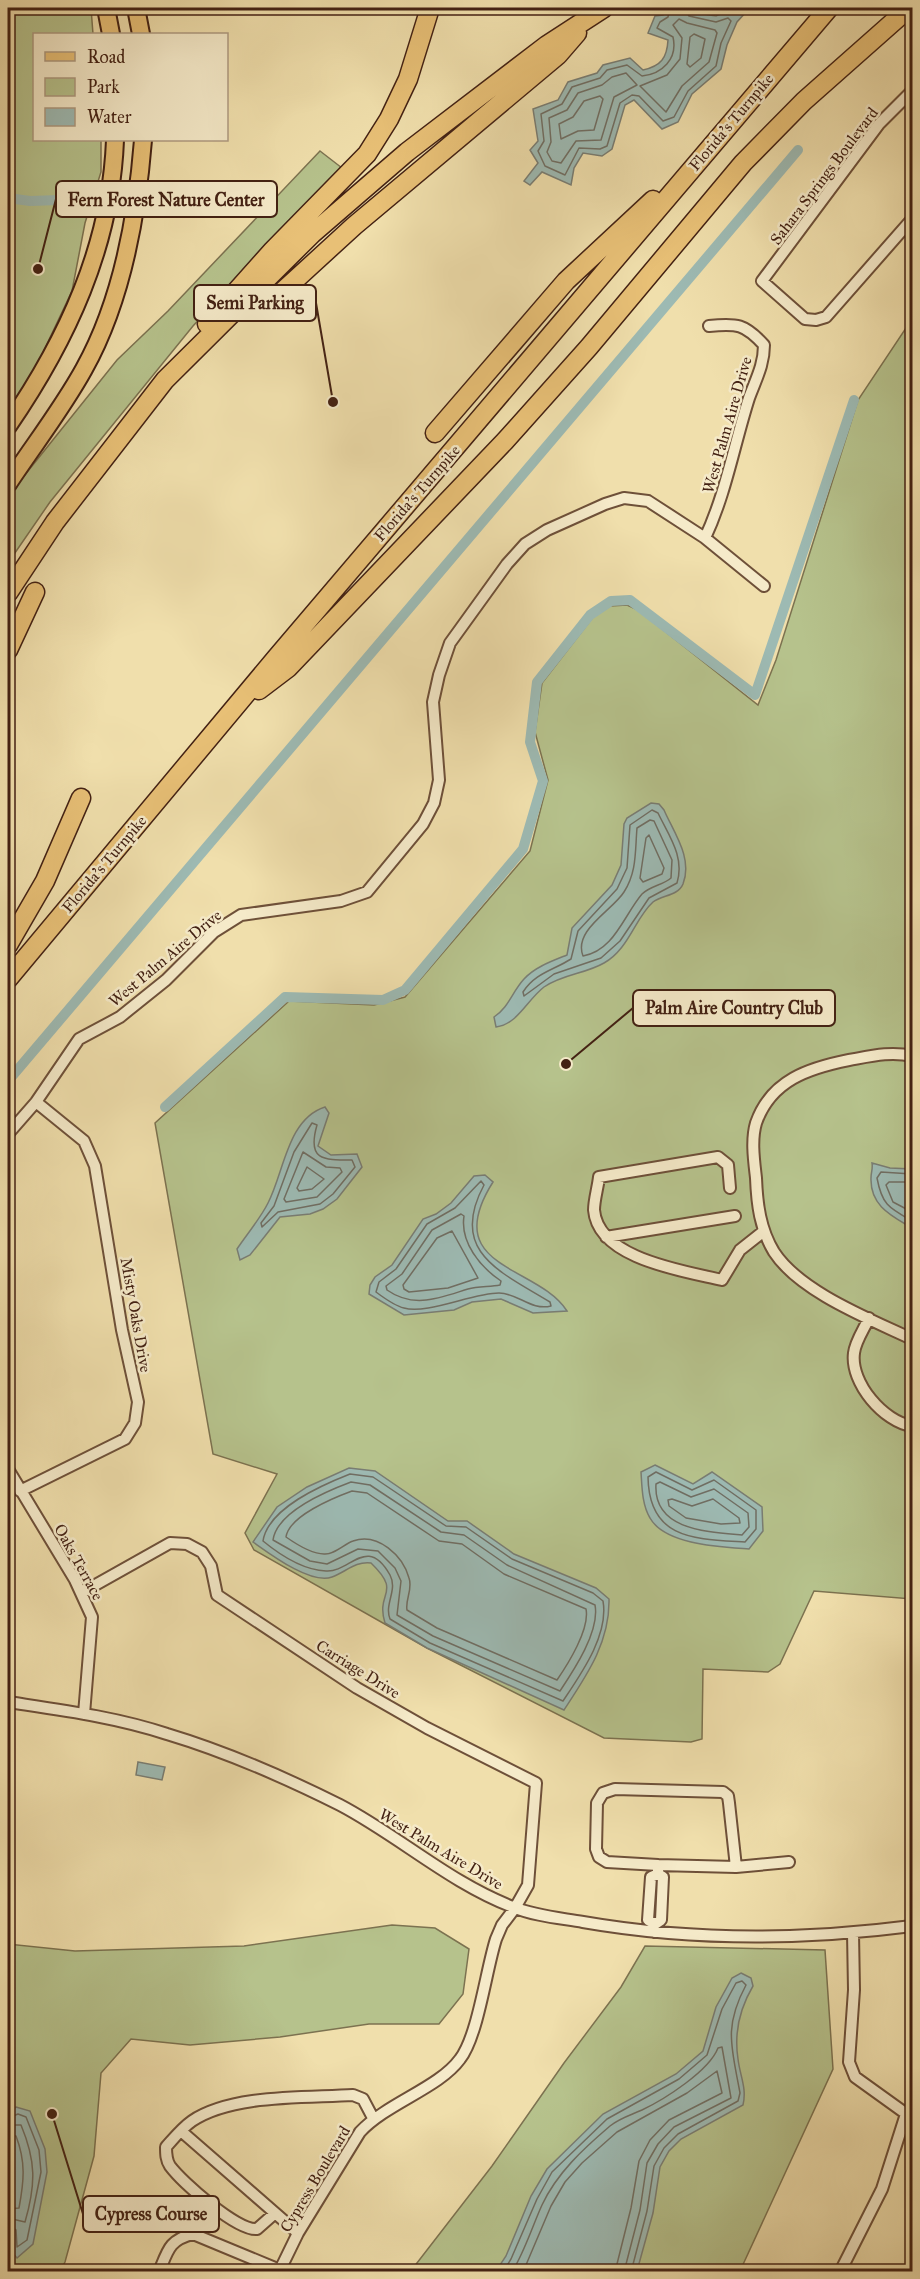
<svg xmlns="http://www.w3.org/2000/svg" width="920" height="2279" viewBox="0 0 920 2279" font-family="'IM FELL Great Primer',serif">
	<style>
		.green { fill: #b6c28c; stroke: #7c7250; stroke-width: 1.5 }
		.water { fill: #9dbab3; stroke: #797d73; stroke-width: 1.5 }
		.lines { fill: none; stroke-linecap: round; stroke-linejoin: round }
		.shore { stroke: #706e63; stroke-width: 1.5 }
		.canal { stroke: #9dbab3; stroke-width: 10 }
		.minor-casing { stroke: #6e5039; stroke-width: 14 }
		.primary-casing { stroke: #432113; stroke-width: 20 }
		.motorway-casing { stroke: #432113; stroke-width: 21 }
		.minor { stroke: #f5eac9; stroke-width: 10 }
		.primary { stroke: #e8c076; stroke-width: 16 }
		.motorway { stroke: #e8c076; stroke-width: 18 }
		.labels { text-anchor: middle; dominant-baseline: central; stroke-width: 5; stroke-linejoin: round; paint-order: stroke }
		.street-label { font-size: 16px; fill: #432113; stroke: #f5eac9 }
		.leader { fill: none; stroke: #432113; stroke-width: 2 }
		.callout-dot { fill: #432113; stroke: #f5eac9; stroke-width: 2 }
		.callout { fill: #f5eac9; stroke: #432113; stroke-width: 2 }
		.callout-label { font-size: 18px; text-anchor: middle; font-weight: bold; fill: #432113 }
	</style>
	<rect width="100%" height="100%" fill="#f0dfac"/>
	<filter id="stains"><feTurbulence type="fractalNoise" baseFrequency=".00333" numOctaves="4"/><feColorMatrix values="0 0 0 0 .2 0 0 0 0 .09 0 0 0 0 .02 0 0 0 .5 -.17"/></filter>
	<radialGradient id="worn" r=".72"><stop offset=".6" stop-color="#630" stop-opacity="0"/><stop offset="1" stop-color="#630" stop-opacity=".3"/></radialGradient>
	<path class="green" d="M8 8H91L93 34H34V140H101V172L85 223 72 291 37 365 8 412Z
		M320 151 342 168 193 326 50 502 8 563V499L20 481 117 360 168 311Z
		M912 319V1599L814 1591 780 1664 768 1672 703 1669 702 1739 691 1742 604 1738 427 1648 254 1550 245 1533 277 1474 213 1454 155 1123 289 1001 374 1005 405 997 530 851 548 780 535 732 542 683 593 617 610 606 627 605 638 610 758 705 776 660 858 400Z
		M392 1925 435 1928 469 1949 463 1994 439 2024H369L280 2037 190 2045 131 2039 101 2073 94 2156 65 2262 60 2271 8 2272V1944L75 1951 244 1946Z
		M645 1946 825 1950 833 2069 740 2271 410 2272 492 2166 564 2063 621 1987Z"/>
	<path class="water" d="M664 8 716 16 734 8H778L780 13 747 11 737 22 727 45 721 69 692 94 678 122 662 129 634 100 625 105 612 149 602 156 583 153 574 168 571 185 542 172 530 185 524 181 538 163 530 150 538 141 533 109 558 100 568 82 597 73 603 65 630 58 643 70C661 66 667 58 668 40L648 33 655 16 663 15Z
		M651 803 659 804 664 810C674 833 693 858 683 884 678 896 662 895 653 902 635 918 629 949 604 963 585 974 563 974 544 987 527 1000 518 1024 496 1027L494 1017C509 1007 512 992 524 979 535 967 552 961 567 955L572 928 612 885 621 865 624 824 627 818Z
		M325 1107 329 1113 318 1146 331 1155 357 1154 362 1167 337 1199 323 1209 310 1214 280 1217 250 1255 240 1260 237 1249C247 1234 260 1219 268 1203 284 1173 287 1119 325 1107Z
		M872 1163 890 1168 912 1169V1228C892 1216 870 1206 871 1178 871 1172 873 1169 872 1163Z
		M485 1175 493 1182C438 1269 538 1265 567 1311L533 1313 501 1299 472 1302 454 1310 404 1315 369 1294 370 1285 375 1277 392 1265 423 1219 436 1214 451 1203 474 1176Z
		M655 1465 693 1484 712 1472 762 1507 763 1531 749 1549C722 1547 665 1545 650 1518 642 1505 642 1487 641 1472Z
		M349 1468 375 1471 448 1521H467L514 1554 596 1588 609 1599C610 1642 587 1675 564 1710L427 1648 385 1623C375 1591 403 1594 371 1563 355 1561 346 1572 332 1577 311 1585 270 1554 253 1542L277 1507 307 1487Z
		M138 1762 165 1767 162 1780 136 1775Z
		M741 1973 751 1978 753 1986C740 2008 734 2033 738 2059 740 2076 747 2088 743 2105L681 2139 669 2151 660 2167 653 2213 637 2271H496L506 2256 531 2196 547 2169 603 2114 676 2074 703 2051 716 2007 732 1978Z
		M16 2107 30 2111 45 2149 47 2172 33 2244 17 2258 9 2249 11 2234 8 2225V2114Z"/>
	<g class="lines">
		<path class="shore" d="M670 8 668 17 660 22 657 28 673 37C678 59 662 74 642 76L627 65 607 70 600 78 572 87 562 104 541 114 544 141 538 151 545 166 565 175 579 148 600 149 607 146 620 103 632 95 639 96 663 121 674 117 688 91 716 66 721 43 731 21 728 18 716 22 689 16 684 8
			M679 19 687 23 715 30 717 33 709 62 682 86 666 112 640 86 667 75 680 59 682 38 673 25Z
			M694 34 705 39 701 58 690 67 687 64 690 37Z
			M626 73 637 85 614 97 601 140 576 141 561 163 552 161 547 152 551 142 549 118 567 110 578 93 602 85 612 77Z
			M600 96 603 99 594 130 578 131 561 139 559 124 573 117 584 101Z
			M652 810 658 813C669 836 685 857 677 883L649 898 620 941 601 958 554 974 524 996 523 992C535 973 554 970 571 959L578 931 617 889 627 868 630 825Z
			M650 820 654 821 672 860 671 878C663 885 650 886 642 894 624 915 614 951 583 956 573 930 612 911 624 892 637 872 635 851 637 828Z
			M649 835 664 868 662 874 643 882 640 878 646 838Z
			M312 1123 317 1125C307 1160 322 1160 352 1160L355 1167 333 1194 320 1204 278 1212 262 1227 261 1223 274 1206 294 1152Z
			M303 1152 326 1167 340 1168 342 1172 317 1197 286 1202 284 1199Z
			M307 1167 324 1179 312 1189 299 1191 297 1188Z
			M912 1174 881 1172 877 1178C882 1205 889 1208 912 1221
			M481 1181 484 1185C448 1252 501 1272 550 1302L551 1306C531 1311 518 1293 499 1293 473 1293 426 1315 404 1308 395 1306 384 1298 376 1292L379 1282 396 1269 427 1224 455 1208Z
			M912 1182H889L886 1185 893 1202 912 1212
			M461 1214 464 1216C460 1242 480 1267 501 1281L500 1285C490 1287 478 1286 468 1289 439 1298 414 1309 387 1290L386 1286 402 1274 432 1230Z
			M452 1231 478 1278 448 1288 409 1292 404 1289 403 1285 437 1238Z
			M656 1472 692 1490 714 1480 756 1510V1529L745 1542C695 1539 649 1540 648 1477Z
			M350 1474 373 1477 446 1526 466 1527 512 1559 593 1593 603 1601C609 1635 581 1674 563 1701L430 1643 390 1619C384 1604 398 1590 390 1575 367 1534 350 1573 326 1571 303 1570 280 1555 263 1541 268 1508 322 1485 350 1474Z
			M351 1482 370 1485 441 1532 464 1535 507 1565 595 1605C600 1631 574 1670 560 1691L433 1636 397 1615 401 1581 395 1568 378 1551 358 1549 327 1564 310 1561 273 1540C277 1512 327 1491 351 1482Z
			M660 1482 691 1497 714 1489 748 1513 749 1527 742 1535C707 1532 653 1530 656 1484Z
			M352 1491 367 1493 439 1541 462 1544 504 1574 586 1609C590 1629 568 1664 557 1680L437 1628 407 1610C405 1600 413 1589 409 1578 403 1556 378 1532 353 1541 344 1544 334 1555 324 1554 311 1554 296 1544 286 1537 289 1516 333 1498 352 1491Z
			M672 1499 692 1506 713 1499 739 1518 740 1523 721 1524 686 1518 669 1506 668 1500Z
			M8 2118 18 2114 26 2117 39 2150 41 2172 27 2240 17 2247 16 2230 8 2225
			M8 2125H21C36 2161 36 2184 25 2222L8 2218
			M8 2135 16 2136C26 2162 24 2181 19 2208L8 2209
			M503 2272 511 2259 537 2199 552 2172 607 2119 679 2079 707 2055 722 2009 736 1983 742 1981 746 1985C723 2028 732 2048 740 2093L738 2101 678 2134 664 2148 654 2166 647 2211 631 2272
			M512 2272C525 2251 532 2227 542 2205 557 2173 583 2149 610 2126 620 2118 631 2115 642 2110 665 2099 709 2071 718 2048L722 2047 731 2098 674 2127 658 2144 647 2163 640 2210 624 2272
			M523 2272 551 2206 565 2182 582 2163 617 2132 687 2093 717 2071 722 2093 669 2120 650 2140 639 2161 631 2208 615 2272"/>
		<path class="canal" d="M8 198 30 201 89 199
			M8 1081 798 150
			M165 1107 285 997 383 1000 405 990 523 849 543 781 530 742 537 682 590 615 611 601 630 600 755 695 854 400"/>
		<g class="minor-casing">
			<path id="minor" d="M912 91 879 124 762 281 805 319 816 320 826 317 912 219
				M705 538C726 493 734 445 749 398 756 379 764 365 764 345 745 324 737 323 709 326
				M912 1056C891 1051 871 1056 849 1060 809 1068 771 1080 756 1123 751 1140 754 1160 756 1178 757 1204 760 1229 774 1252 800 1292 870 1319 912 1339
				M8 1134 36 1102 79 1039 120 1017 166 980 214 932 241 915 341 901 367 892 423 824 434 803 439 780 433 702 439 675 450 643 507 564 525 544 547 530 605 504 624 498 648 501 705 538 764 586
				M730 1188 728 1165 718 1157 599 1177C598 1187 594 1200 594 1210 598 1259 684 1271 722 1280L740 1250 764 1231
				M606 1237 735 1216
				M869 1318C864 1329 855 1342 854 1353 850 1383 884 1422 912 1426
				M8 1469 75 1580 92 1617 84 1714
				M20 1491 125 1439 135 1423 138 1402 122 1330 95 1166 84 1141 36 1102
				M81 1593 170 1543 187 1544 202 1552 211 1566 217 1595 357 1688 427 1728 536 1783 528 1885 515 1908 502 1925 496 1939C486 1970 478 2036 460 2059 439 2088 387 2103 360 2132L298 2233 279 2272
				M8 1702C61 1710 116 1717 167 1734 227 1752 284 1777 340 1805 399 1836 450 1883 513 1907 535 1916 560 1918 583 1922 692 1941 804 1940 912 1926
				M658 1865 607 1862 599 1857 596 1849 597 1803 603 1793 615 1789 723 1792 728 1796 729 1803 736 1867
				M658 1874V1865L736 1867 789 1862
				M655 1924 648 1920 651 1877 658 1874
				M654 1932 655 1924 661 1920 663 1877 658 1874
				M853 1933 854 1990 849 2062 855 2077 912 2118
				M181 2131 298 2233
				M274 2214 257 2229C237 2231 182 2182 170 2166 166 2160 166 2154 166 2147 174 2138 182 2128 192 2121 232 2094 306 2098 353 2095L363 2099 373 2118
				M159 2272C168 2250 169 2240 193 2234L280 2270
				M840 2272 882 2189 906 2114"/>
		</g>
		<g class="primary-casing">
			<path id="primary" d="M106 8 111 34
				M136 8 141 34
				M8 426C67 340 111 246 115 140
				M8 484C33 446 62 409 84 369 122 301 137 216 143 140"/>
		</g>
		<g class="motorway-casing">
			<path id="motorway" d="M271 302 354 226 558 55 577 33
				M207 324 273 250 367 154 389 119 408 79 430 8
				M435 433 566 281 653 200
				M8 593 55 522 165 380 312 234 407 152 547 45 604 8
				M8 650 35 592
				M259 690 288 668 505 441 589 347 743 163 804 101 909 8
				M8 945 45 881 81 798
				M8 979 276 658 829 8"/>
		</g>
		<use href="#minor" class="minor"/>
		<use href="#primary" class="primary"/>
		<use href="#motorway" class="motorway"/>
	</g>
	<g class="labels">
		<g class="street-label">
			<text transform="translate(731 122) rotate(-50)">Florida's Turnpike</text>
			<text transform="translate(824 176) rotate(-53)">Sahara Springs Boulevard</text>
			<text transform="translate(727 425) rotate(-74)">West Palm Aire Drive</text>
			<text transform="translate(417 493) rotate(-49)">Florida's Turnpike</text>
			<text transform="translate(104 864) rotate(-50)">Florida's Turnpike</text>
			<text transform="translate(165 958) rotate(-40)">West Palm Aire Drive</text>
			<text transform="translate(136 1315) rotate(80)">Misty Oaks Drive</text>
			<text transform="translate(79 1562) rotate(61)">Oaks Terrace</text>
			<text transform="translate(358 1669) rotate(32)">Carriage Drive</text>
			<text transform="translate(441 1849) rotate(31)">West Palm Aire Drive</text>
			<text transform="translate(315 2179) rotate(-59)">Cypress Boulevard</text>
		</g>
	</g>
	<path class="leader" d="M38 269L56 199M333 402L316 303M566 1064L633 1008M52 2114L83 2214"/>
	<g class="callout-dot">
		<circle cx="38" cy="269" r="6"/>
		<circle cx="333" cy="402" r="6"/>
		<circle cx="566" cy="1064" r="6"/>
		<circle cx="52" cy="2114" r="6"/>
	</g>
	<g class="callout">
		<rect x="56" y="181" width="221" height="36" rx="6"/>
		<rect x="194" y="285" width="122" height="36" rx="6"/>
		<rect x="633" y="990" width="202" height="36" rx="6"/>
		<rect x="83" y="2196" width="136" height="36" rx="6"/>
	</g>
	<g class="callout-label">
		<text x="166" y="206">Fern Forest Nature Center</text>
		<text x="255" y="309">Semi Parking</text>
		<text x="734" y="1014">Palm Aire Country Club</text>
		<text x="151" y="2220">Cypress Course</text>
	</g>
	<rect width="920" height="2279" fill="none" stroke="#f0dfac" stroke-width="30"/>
	<rect x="9" y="9" width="902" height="2261" fill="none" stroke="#432113" stroke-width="3"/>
	<rect x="15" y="15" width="890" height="2249" fill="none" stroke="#432113" stroke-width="1.5"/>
	<rect x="33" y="33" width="195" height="108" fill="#f5eac9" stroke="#ae9a80" stroke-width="1.5"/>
	<rect x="45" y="52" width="30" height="9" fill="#e8c076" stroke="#ae9a80" stroke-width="1.5"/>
	<text x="87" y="63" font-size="18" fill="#432113">Road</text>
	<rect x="45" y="78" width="30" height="18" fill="#b6c28c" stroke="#ae9a80" stroke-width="1.5"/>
	<text x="87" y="93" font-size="18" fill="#432113">Park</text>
	<rect x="45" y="108" width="30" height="18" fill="#9dbab3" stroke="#ae9a80" stroke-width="1.5"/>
	<text x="87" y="123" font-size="18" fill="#432113">Water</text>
	<rect width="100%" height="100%" filter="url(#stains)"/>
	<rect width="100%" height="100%" fill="url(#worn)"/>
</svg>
